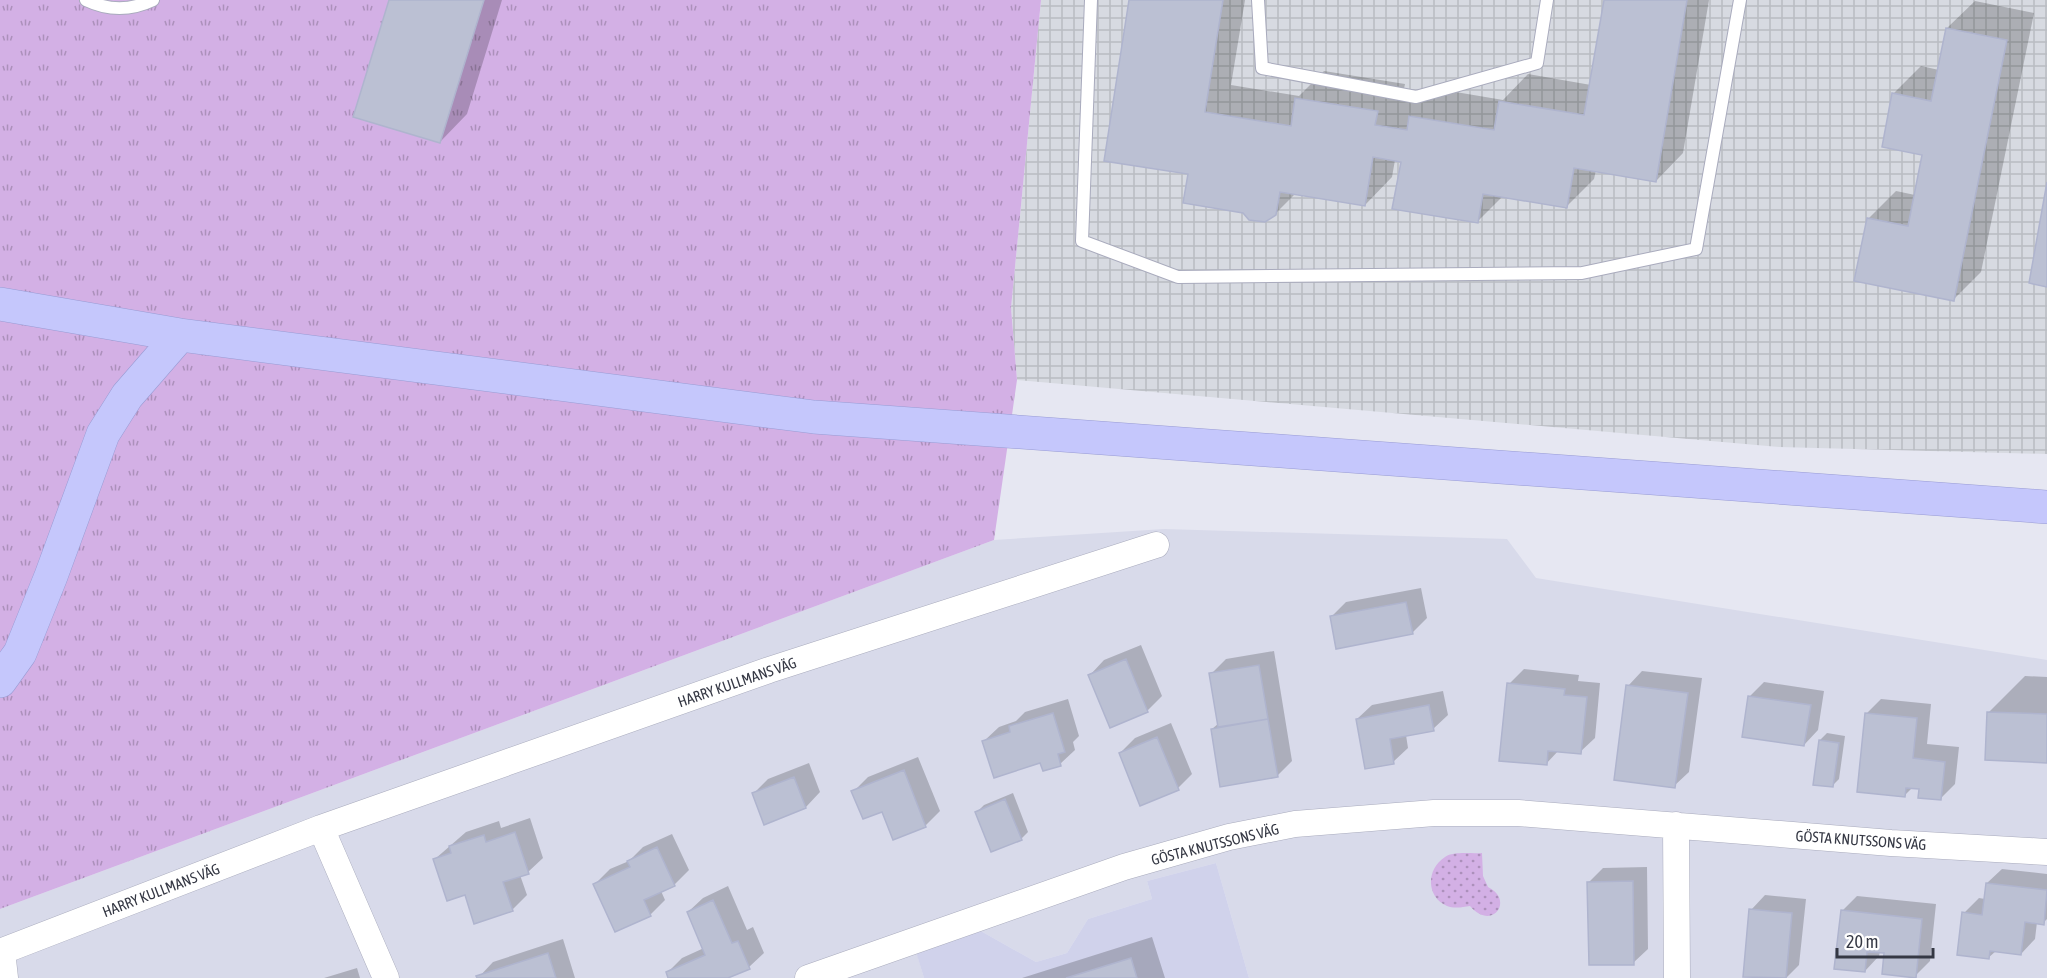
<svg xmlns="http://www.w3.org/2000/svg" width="2047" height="978" viewBox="0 0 2047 978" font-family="'Asap Condensed',sans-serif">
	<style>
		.residential { fill: #d8daea }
		.industrial { fill: url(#industrial-grid) }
		.education { fill: #d0d2eb }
		.grass { fill: url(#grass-tufts) }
		.park { fill: url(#park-dots) }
		.shadow { fill: #0003 }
		.building { fill: #bbc0d3; stroke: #afb4ce; stroke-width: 1.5 }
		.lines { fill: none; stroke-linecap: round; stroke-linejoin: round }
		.lane-casing { stroke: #a9abbd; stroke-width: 14 }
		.street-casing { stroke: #a9abbd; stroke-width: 27 }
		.secondary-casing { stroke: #999cd4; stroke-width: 34 }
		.lane { stroke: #fff; stroke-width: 12 }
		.street { stroke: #fff; stroke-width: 26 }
		.secondary { stroke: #c5c7fc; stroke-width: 33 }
		.labels { text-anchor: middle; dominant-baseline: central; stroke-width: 5; stroke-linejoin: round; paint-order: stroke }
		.street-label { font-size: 15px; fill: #353844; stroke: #fff }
	</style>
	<defs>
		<pattern id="industrial-grid" width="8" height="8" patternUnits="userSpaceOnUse" patternTransform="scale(1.5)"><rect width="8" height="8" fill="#d7dae1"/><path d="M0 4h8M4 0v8" fill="none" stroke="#b9bcc2"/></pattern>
		<pattern id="grass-tufts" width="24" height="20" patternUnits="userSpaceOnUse" patternTransform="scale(1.5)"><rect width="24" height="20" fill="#d3b0e5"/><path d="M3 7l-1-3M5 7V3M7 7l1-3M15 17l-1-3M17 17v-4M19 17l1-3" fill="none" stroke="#ac90bb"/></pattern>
		<pattern id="park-dots" width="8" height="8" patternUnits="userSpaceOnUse" patternTransform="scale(1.5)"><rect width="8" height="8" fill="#d3b0e5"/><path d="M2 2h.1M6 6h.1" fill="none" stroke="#ac90bb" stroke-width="1.8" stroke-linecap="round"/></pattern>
	</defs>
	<rect width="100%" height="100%" fill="#e6e7f2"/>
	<path class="residential" d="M1164 529 1507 539 1536 578 2047 660V978H1249L1216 863 1147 881 1152 899 1088 919 1067 953 1036 962 979 930 916 951 924 978H0V909L994 540Z"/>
	<path class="industrial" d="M1041 0H2047V454L1779 447 1017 380 1011 308Z"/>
	<path class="education" d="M1216 863 1249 978H924L916 952 979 930 1036 962 1067 953 1088 919 1152 899 1147 881Z"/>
	<path class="grass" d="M0 0H1041L1011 308 1017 380 994 540 0 909Z"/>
	<path class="park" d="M1482 853 1483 876 1488 887C1515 900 1492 932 1470 906 1463 907 1454 909 1447 906 1426 897 1426 869 1445 857 1454 851 1470 854 1482 853Z"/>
	<path class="shadow" d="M390 0H502L467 114 440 142Z
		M1131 0H1245L1231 85 1299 96 1324 71 1405 84 1402 98 1425 101 1438 89 1503 100 1528 74 1591 85 1605 0H1709L1683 153 1656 181 1596 170 1594 179 1567 206 1503 196 1478 221 1402 161 1395 160 1392 177 1365 205 1296 193 1275 214 1244 211 1190 173Z
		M1975 1 2034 13 1981 272 1953 300 1868 219 1896 191 1915 195 1924 154 1893 94 1921 66 1939 70 1947 28Z
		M1421 588 1427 618 1412 633 1331 617 1346 602Z
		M1141 645 1162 696 1147 711 1090 675 1104 660Z
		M1274 651 1292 761 1277 776 1212 729 1219 723 1211 674 1226 659Z
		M1524 669 1579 675 1578 681 1600 683 1595 738 1580 752 1559 750 1546 764 1509 684Z
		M1642 671 1702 678 1689 772 1674 786 1628 686Z
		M2025 676 2047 677V761L1988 713Z
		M1764 682 1824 691 1818 730 1804 745 1749 697Z
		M1443 691 1448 715 1433 729 1406 735 1408 748 1393 762 1357 719 1372 705Z
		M1068 699 1079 736 1073 742 1075 750 1060 764 1041 761 984 741 999 727 1016 721 1025 712Z
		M1881 699 1931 704 1927 744 1959 747 1955 784 1941 798 1920 788 1913 787 1905 795 1867 713Z
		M1171 723 1192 774 1178 788 1120 753 1135 738Z
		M1827 733 1845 736 1839 779 1832 786 1820 740Z
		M918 757 940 811 925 826 883 810 853 792 868 777Z
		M809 763 820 792 806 807 753 794 768 779Z
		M1013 793 1028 832 1021 839 977 812 984 805Z
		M530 818 543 858 528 872 520 875 527 895 512 910 466 893 435 859 466 832 499 821 501 828Z
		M672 834 689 870 674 885 661 891 665 900 650 915 595 884 610 869 629 861 643 847Z
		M1647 867 1648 949 1633 963 1589 882 1603 868Z
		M2002 869 2047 874V919L2043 923 2037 922 2035 939 2021 954 1996 951 1988 958 1964 913 1979 898 1985 899 1987 883Z
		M728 886 747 930 753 927 764 953 749 967 725 978H670L667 973 682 958 704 948 688 912 703 898Z
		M1765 895 1806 899 1799 965 1786 978 1744 975 1751 910Z
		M1857 896 1936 904 1930 961 1915 976 1886 952 1880 951 1879 956 1865 971 1842 911Z
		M1152 937 1165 978H1022Z
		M563 939 575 978H478L493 962Z
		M357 968 360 978H324Z"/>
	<path class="building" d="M389 0H484L440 143 353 117Z
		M1129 0H1223L1205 112 1291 126 1295 98 1378 111 1375 125 1407 130 1409 116 1494 130 1499 101 1584 115 1604 0H1687L1656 182 1574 168 1567 208 1483 194 1478 223 1392 209 1401 162 1373 157 1365 206 1280 192 1276 215 1265 222 1249 220 1243 213 1183 203 1188 174 1104 161Z
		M1946 28 2007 40 1954 301 1854 281 1867 218 1908 226 1922 155 1882 147 1892 93 1931 101Z
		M2047 182V287L2029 283Z
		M1406 602 1413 634 1336 649 1330 616Z
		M1126 659 1148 712 1110 728 1088 675Z
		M1259 665 1268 719 1218 727 1209 673Z
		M1507 683 1565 689 1564 695 1587 697 1581 754 1548 751 1547 765 1499 761Z
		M1626 685 1688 693 1675 788 1614 780Z
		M1748 696 1811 705 1804 746 1742 737Z
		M1429 705 1434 731 1390 739 1394 764 1365 769 1356 719Z
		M1987 712 2047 714V763L1985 760Z
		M1053 713 1065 752 1058 754 1061 766 1043 771 1040 763 994 778 982 741 1010 732 1009 726Z
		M1865 713 1917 718 1913 758 1945 762 1941 800 1918 798 1919 789 1906 788 1905 797 1857 792Z
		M1268 719 1278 777 1220 787 1211 729Z
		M1157 737 1179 790 1140 806 1119 753Z
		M1819 740 1839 743 1833 787 1813 785Z
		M904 770 926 827 893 840 882 812 863 819 851 791Z
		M794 777 806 808 764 825 752 793Z
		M1005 799 1022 840 991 852 975 812Z
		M515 832 529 874 503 882 513 911 474 924 465 895 447 901 433 859 451 853 449 846 484 835 486 842Z
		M657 847 675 886 644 900 651 916 615 932 593 884 630 867 627 861Z
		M1633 881 1634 965H1589L1587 882Z
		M1986 883 2047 890 2044 925 2025 922 2021 955 1990 951 1989 959 1957 955 1962 912 1982 915Z
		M713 900 732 943 738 941 750 969 728 978H668L666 972 705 955 687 912Z
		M1749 909 1792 913 1786 978 1743 977Z
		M1841 910 1922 919 1916 978 1882 974 1884 953 1867 952 1865 972 1834 969Z
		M548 953 556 978H477L476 976Z
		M1131 958 1137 978H1066Z"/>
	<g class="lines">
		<g class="lane-casing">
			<path id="lane" d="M86 0C109 11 130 11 153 0
				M1091 0 1082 241 1178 277 1582 273 1696 249 1740 0
				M1258 0 1262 68 1416 97 1537 63 1547 0"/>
		</g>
		<g class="street-casing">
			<path id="street" d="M1676 825 1677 978
				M321 828 386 978
				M2 951 5 978
				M0 952 321 828 769 670 1156 545
				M808 978 1124 867 1229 837 1295 824 1434 813H1518L1891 843 2047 852"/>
		</g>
		<g class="secondary-casing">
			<path id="secondary" d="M0 304 180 335 814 417 2047 507
				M0 681 20 653 51 576 103 434 127 396 180 335"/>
		</g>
		<use href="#lane" class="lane"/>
		<use href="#street" class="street"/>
		<use href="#secondary" class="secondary"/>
	</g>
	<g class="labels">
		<g class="street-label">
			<text transform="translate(737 682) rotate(-19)">HARRY KULLMANS VÄG</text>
			<text transform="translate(1861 840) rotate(4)">GÖSTA KNUTSSONS VÄG</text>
			<text transform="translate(1215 844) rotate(-14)">GÖSTA KNUTSSONS VÄG</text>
			<text transform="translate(161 890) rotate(-21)">HARRY KULLMANS VÄG</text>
		</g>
	</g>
	<path d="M1837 948v9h96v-9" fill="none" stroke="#353844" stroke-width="3"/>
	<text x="1846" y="948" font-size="18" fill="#353844" stroke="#ffffff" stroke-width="4.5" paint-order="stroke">20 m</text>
</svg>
